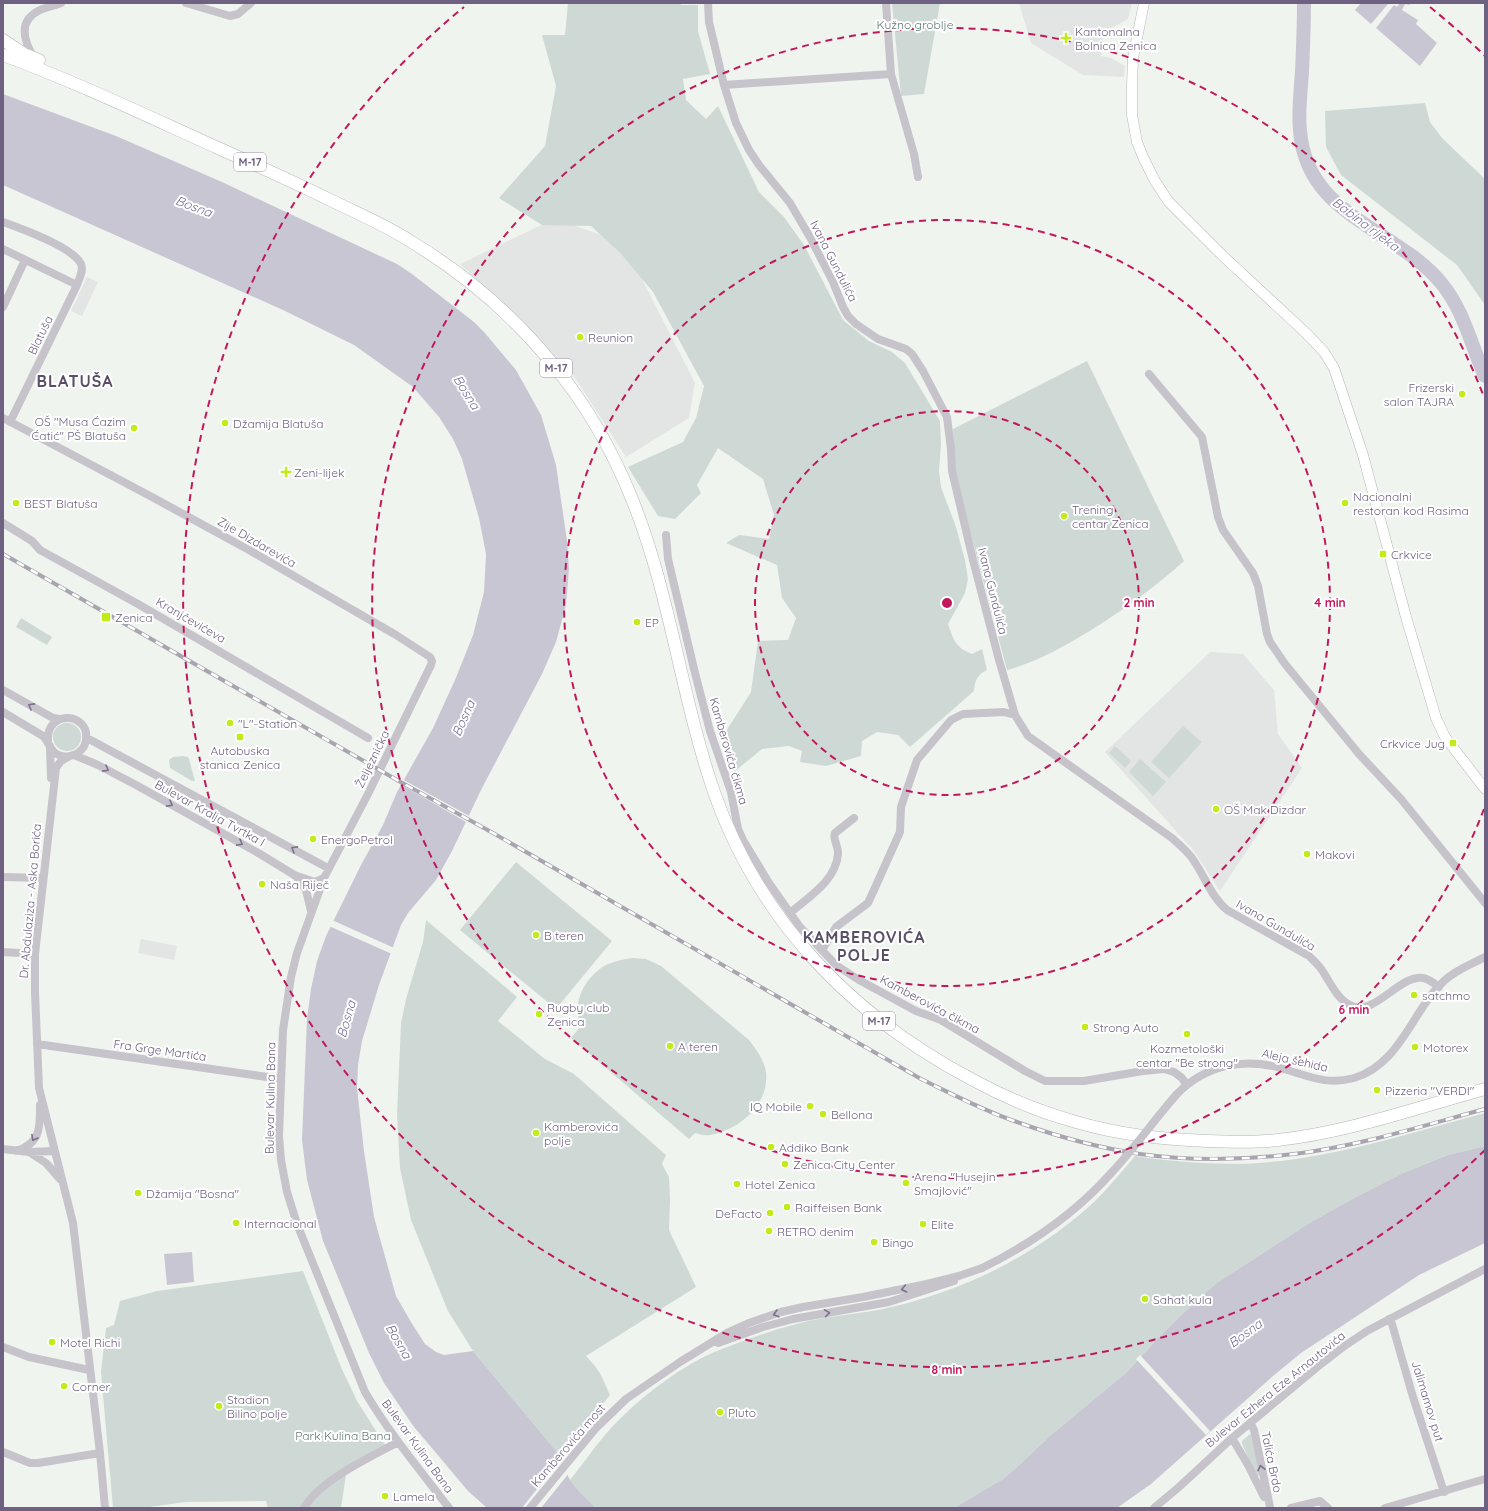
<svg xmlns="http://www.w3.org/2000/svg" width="1488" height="1511" viewBox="0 0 1488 1511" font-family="Quicksand,sans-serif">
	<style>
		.built { fill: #e2e5e3 }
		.green { fill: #ced9d5 }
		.water { fill: #c9c6d3 }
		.pier { fill: #f0f4ef }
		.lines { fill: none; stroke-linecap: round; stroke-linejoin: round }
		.river { stroke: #c9c6d3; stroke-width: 14 }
		.major-casing { stroke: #b7b4bc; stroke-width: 11 }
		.highway-casing { stroke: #b6b3ba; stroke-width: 13 }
		.minor { stroke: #c6c3ca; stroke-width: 8 }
		.major { stroke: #fff; stroke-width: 10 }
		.highway { stroke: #fff; stroke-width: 12 }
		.rail-casing { stroke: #a9a5b0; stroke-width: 4 }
		.rail { stroke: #fff; stroke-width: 2.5; stroke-dasharray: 8; stroke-linecap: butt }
		.minor-bridge { stroke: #c6c3ca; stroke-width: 8 }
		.oneway { stroke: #7c708d }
		.ring { fill: none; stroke: #c2185b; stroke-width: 2; stroke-dasharray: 7 5 }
		.poi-dot { fill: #c1eb19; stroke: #fff; stroke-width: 1.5 }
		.labels { text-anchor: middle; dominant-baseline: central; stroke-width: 4; stroke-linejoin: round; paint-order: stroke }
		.shield { fill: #fff; stroke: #9a90a8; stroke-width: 1 }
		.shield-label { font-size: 11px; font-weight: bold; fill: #6f6182 }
		.park-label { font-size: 12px; fill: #617973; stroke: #fff }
		.poi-label { font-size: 12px; fill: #6f6182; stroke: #fff; text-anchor: start }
		.street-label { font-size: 12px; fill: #6f6182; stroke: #fff }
		.water-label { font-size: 13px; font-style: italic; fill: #7a709c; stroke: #fff }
		.district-label { font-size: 16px; font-weight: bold; letter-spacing: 1px; fill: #595067; stroke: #fff }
		.centre { fill: #c2185b; stroke: #fff; stroke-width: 2 }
		.ring-label { font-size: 12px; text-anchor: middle; font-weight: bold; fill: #c2185b; stroke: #fff; stroke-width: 4; stroke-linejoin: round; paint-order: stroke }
	</style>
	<rect width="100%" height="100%" fill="#f0f4ef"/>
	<path class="built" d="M1019 3H1132L1128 19 1103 33 1101 56 1111 58 1125 66 1124 77 1083 75 1031 43Z
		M554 219 599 234 637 269 695 383 689 418 626 457 574 376 511 312 460 264Z
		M87 277 98 282 82 316 71 311Z
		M1210 652 1243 654 1274 690 1278 734 1302 768 1220 891 1194 851 1105 752Z
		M141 939 177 946 174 960 138 953Z"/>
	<path class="green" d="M568 3H680L681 5H698V31L710 74 683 79 686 100 706 119 718 106 759 192 784 217 804 245 843 320 869 341 892 352 905 363 940 421 941 444 939 471 941 487 956 527 965 560 968 579 965 593 948 624C953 639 956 648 972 654L982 649 987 670C977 675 975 680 974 691L910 747 898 735 877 732 862 741 861 756 826 766 800 762 802 751 789 746 762 749 734 772 723 736 751 692 758 641 788 640 796 618 782 598 777 565 726 543 739 535 769 539 774 515 763 479 718 448 697 485 701 493 675 519 658 516 628 467 683 442 696 418 704 386 653 292 622 255 591 226 542 225 499 198 545 146 556 86 542 35H565Z
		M892 3H940L924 94 901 96Z
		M1425 103 1430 122 1442 138 1485 179V305L1457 265 1341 175 1326 147 1325 111Z
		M1087 361 1184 561C1154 588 1122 611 1088 632 1061 648 1037 662 1007 670L954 471 953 429Z
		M21 618 52 637 47 645 16 627Z
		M53 737a14 14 0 1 1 28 0a14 14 0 1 1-28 0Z
		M1183 726 1202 742 1169 778 1151 762Z
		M1115 746 1131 761 1125 768 1109 753Z
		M183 756 188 757 189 759 195 781H192L170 768 169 760 173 757Z
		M1140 759 1166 782 1153 796 1129 772Z
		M516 862 612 941 556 1009 460 930Z
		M426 920 517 997 498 1021 545 1059 574 1074 666 1155 662 1164 669 1177 670 1200 669 1230 696 1287 586 1356 595 1366 601 1375 610 1395 567 1449 557 1452 473 1351 448 1311 411 1220 400 1168 397 1115 401 1023 406 999 423 942Z
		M633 958 646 959 661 966 749 1040C756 1049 764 1060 766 1072 770 1104 739 1130 710 1135 705 1136 699 1134 695 1133L689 1139 571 1038 580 1027C579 1020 577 1013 578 1006 579 989 593 971 608 964 616 961 624 959 633 958Z
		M1485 1113V1146L1448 1155 1403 1173 1354 1198 1311 1222 1218 1282 1195 1302 1160 1336 1127 1372 1051 1435 1016 1468 1003 1479 954 1508H596L579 1491 570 1480C582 1465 593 1449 605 1435 629 1407 664 1379 696 1361 710 1353 725 1348 740 1342 767 1332 795 1323 824 1318 845 1314 867 1313 887 1308 964 1291 1037 1255 1095 1201 1109 1187 1122 1171 1135 1156 1188 1164 1243 1167 1296 1159 1359 1150 1424 1129 1485 1113Z
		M303 1271 341 1367 357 1401 385 1445 347 1468 341 1508H268L266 1501 186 1502 142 1508H113L101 1372 106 1328 114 1325 120 1301 157 1291Z
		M1250 1434 1251 1435 1260 1475 1258 1476 1256 1475 1242 1444V1441Z"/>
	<path class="water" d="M1361 3H1389L1371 24 1355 10Z
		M1400 3H1410L1409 5 1405 4 1402 10 1418 20 1416 24 1437 43 1420 66 1376 28 1394 5 1397 7Z
		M3 94 116 136 222 182 397 264 412 274 474 322 484 332 516 370 541 415 556 465 567 541 569 569 566 605 556 642 542 674 481 790 452 851 436 880 408 913 401 925 379 985 362 1041 358 1065 357 1088 364 1151 374 1217 396 1296 411 1322 425 1344 436 1352 444 1355 473 1351 557 1452 570 1480 579 1491 596 1508H487L468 1491 426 1441 414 1427 384 1383 369 1353 323 1241 307 1180 302 1140 307 1018 311 989 317 961 326 936 361 865 383 825 397 792 433 728 455 680 473 635 484 592 486 554 479 518 462 459 453 439 439 417 413 387 354 345 283 310 3 185Z
		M1485 1146V1243L1419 1275 1301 1353 1273 1376 1151 1484 1117 1508H954L1003 1479 1016 1468 1051 1435 1127 1372 1160 1336 1195 1302 1218 1282 1311 1222 1354 1198 1403 1173 1448 1155Z
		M192 1252 194 1282 167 1285 164 1254Z"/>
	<path class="pier" d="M402 779 471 817 468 823 400 784Z
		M332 920 394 948 392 954 329 926Z
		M1140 1355 1210 1431 1206 1435 1136 1359Z
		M562 1457 569 1473 541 1508H522Z"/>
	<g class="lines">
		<path class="river" d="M1304 3C1304 26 1303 49 1302 72 1300 100 1296 129 1305 156 1325 220 1403 235 1442 284 1464 311 1471 345 1485 376"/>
		<g class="major-casing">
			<path id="major" d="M1144 3 1133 58 1132 86V115L1137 142 1143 157 1155 181 1168 201 1222 255 1307 334 1324 352 1334 368 1363 455 1406 617 1436 718 1445 737 1485 789"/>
		</g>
		<g class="highway-casing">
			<path id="highway" d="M3 40 24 54 39 60
				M3 55C76 82 147 116 218 148 261 167 304 187 347 208 368 218 390 228 410 241 465 274 515 317 555 367 587 406 613 452 632 499 670 593 681 696 714 792 759 921 853 1017 973 1080 1006 1098 1040 1112 1076 1122 1120 1135 1162 1139 1207 1141 1230 1142 1254 1143 1278 1140 1349 1132 1416 1108 1485 1089"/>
		</g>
		<path class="minor" d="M186 3 230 16 238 14 251 3
			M708 3 709 22 724 85 736 123 749 150 759 165 790 203 811 239 833 282 843 307 848 316 856 324 878 339 906 349 912 354 923 371 947 417 951 449 952 471 973 560 999 660 1015 715 1028 736 1172 838C1180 845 1187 851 1192 858 1205 876 1211 897 1227 910L1309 956C1315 962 1321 967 1325 975 1332 986 1338 999 1350 1005 1374 1018 1398 975 1423 978 1429 979 1434 983 1439 987
			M886 3 891 74 914 154 918 177
			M34 58C24 41 17 21 40 10 47 7 54 6 61 3
			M724 85 891 74
			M3 222C20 228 74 248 81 264 84 270 79 279 77 285L10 422
			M3 249 77 285
			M3 307 25 260
			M1149 374 1202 437 1218 517 1223 530 1253 573 1258 586 1267 634 1270 642 1285 664 1359 754 1401 799 1485 903
			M3 418 152 497 249 550 396 635 430 657 432 661 431 665 368 794 324 878 297 953 291 977 283 1030 279 1136 281 1160 287 1192 297 1224 365 1392C389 1433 420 1470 449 1508
			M3 523 32 541 40 550 138 604 368 738
			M666 535 668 559 694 669 710 731 731 792 738 829 743 840 769 883 800 927 836 965 859 980 916 1011 941 1020 1025 1071 1045 1081H1084L1143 1071 1164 1069 1174 1072 1182 1078 1186 1084
			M3 690 53 718 60 719
			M3 712 43 736C47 740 49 746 53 751 64 762 84 755 86 740 90 712 46 709 48 741
			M87 738 328 868
			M50 746 51 778
			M74 755 98 765 136 785 260 854 296 876 306 890 311 911
			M68 757 61 761 56 768 35 954V992L39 1088 73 1223 100 1453 105 1508
			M297 876 315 882 324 878
			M3 877 43 878
			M790 913C808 897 836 881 838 854 839 847 832 839 835 833L854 818
			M822 950 836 927 868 903 874 890 900 832 901 807 917 760 951 720 963 714 1004 712 1015 715
			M3 952 35 954
			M37 1044 281 1079
			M1177 1094C1204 1066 1243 1057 1280 1068 1307 1075 1325 1086 1354 1078 1401 1064 1412 1010 1445 980 1456 970 1472 964 1485 957
			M3 1149 29 1152 54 1151
			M16 1151C41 1143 40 1128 40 1105
			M29 1152 46 1163 60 1179
			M1389 1319 1392 1324 1413 1397 1444 1492
			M718 1343 763 1327 793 1319 889 1302 954 1281
			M3 1347 29 1357 89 1370
			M1250 1422 1254 1430 1270 1507
			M1232 1438 1248 1465 1264 1497
			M3 1452 30 1463H38L100 1453
			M304 1508C320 1480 369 1458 398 1442
			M530 1508 596 1428 626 1399 680 1362 727 1333 749 1323 781 1312 803 1307 863 1297 927 1284 959 1276 982 1268
			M1154 1508 1179 1487 1232 1438 1321 1364 1343 1347 1367 1331 1485 1269
			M1291 1508 1320 1501 1328 1508
			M1385 1508 1485 1479"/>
		<use href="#major" class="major"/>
		<use href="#highway" class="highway"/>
		<g class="rail-casing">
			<path id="rail" d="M3 554 397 780 493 833 921 1079C952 1094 984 1111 1017 1122 1056 1136 1099 1148 1140 1154 1190 1161 1244 1160 1294 1154 1359 1146 1422 1126 1485 1109"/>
		</g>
		<use href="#rail" class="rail"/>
		<path class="minor-bridge" d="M982 1268C1031 1244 1077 1212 1113 1171 1136 1146 1155 1119 1177 1094"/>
	</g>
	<defs><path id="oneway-chevron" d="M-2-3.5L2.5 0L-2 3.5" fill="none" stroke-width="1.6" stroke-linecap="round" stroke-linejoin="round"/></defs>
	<g class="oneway">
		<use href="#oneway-chevron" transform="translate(31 706) rotate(-151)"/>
		<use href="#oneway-chevron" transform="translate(106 769) rotate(29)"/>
		<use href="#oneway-chevron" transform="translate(170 804) rotate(29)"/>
		<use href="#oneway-chevron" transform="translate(240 843) rotate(29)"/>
		<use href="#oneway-chevron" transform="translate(294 849) rotate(-151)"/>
		<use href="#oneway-chevron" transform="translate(34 1138) rotate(120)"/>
		<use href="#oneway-chevron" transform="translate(904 1289) rotate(168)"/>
		<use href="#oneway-chevron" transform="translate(827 1313) rotate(-9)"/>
		<use href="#oneway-chevron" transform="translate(776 1314) rotate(164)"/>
		<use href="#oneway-chevron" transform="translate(1261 1468) rotate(-102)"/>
	</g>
	<g class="ring">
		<circle cx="947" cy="603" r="192"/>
		<circle cx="947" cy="603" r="383"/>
		<path d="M1484 809A575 575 0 1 1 1484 397"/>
		<path d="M1485 1150A767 767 0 1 1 464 7M1430 7A767 767 0 0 1 1485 56"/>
	</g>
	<g class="poi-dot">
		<path d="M1064 32h4v4h4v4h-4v4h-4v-4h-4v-4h4z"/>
		<circle cx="580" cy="337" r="4"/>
		<circle cx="1462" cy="394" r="4"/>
		<circle cx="225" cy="423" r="4"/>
		<circle cx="134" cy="428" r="4"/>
		<path d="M284 466h4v4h4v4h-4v4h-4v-4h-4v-4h4z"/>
		<circle cx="16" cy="503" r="4"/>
		<circle cx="1345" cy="503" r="4"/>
		<circle cx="1064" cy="516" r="4"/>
		<rect x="1379" y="550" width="8" height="8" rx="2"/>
		<rect x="101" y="612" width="10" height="10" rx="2"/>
		<circle cx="637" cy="622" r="4"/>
		<circle cx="230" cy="723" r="4"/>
		<rect x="236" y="733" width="8" height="8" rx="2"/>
		<rect x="1449" y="739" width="8" height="8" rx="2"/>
		<circle cx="1216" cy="809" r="4"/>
		<circle cx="313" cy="839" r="4"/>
		<circle cx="1307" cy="854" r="4"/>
		<circle cx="262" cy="884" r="4"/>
		<circle cx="536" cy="935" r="4"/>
		<circle cx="1414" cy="995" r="4"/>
		<circle cx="539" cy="1014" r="4"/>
		<circle cx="1085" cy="1027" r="4"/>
		<circle cx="1187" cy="1034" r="4"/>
		<circle cx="670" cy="1046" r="4"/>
		<circle cx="1415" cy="1047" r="4"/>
		<circle cx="1377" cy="1090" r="4"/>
		<circle cx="810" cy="1106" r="4"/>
		<circle cx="823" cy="1114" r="4"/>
		<circle cx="536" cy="1133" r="4"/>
		<circle cx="771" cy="1147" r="4"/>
		<circle cx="785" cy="1164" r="4"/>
		<circle cx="906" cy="1183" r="4"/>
		<circle cx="737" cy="1184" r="4"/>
		<circle cx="138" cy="1193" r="4"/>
		<circle cx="787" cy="1207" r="4"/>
		<circle cx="770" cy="1213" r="4"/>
		<circle cx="236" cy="1223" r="4"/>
		<circle cx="923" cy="1224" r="4"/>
		<circle cx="769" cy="1231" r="4"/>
		<circle cx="874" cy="1242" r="4"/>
		<circle cx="1145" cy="1299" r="4"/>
		<circle cx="52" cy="1342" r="4"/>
		<circle cx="64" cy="1386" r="4"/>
		<circle cx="219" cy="1406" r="4"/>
		<circle cx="720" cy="1412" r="4"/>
		<circle cx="385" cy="1496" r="4"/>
	</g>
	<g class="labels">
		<g class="shield">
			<rect x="234" y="153" width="32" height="18" rx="3"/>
			<rect x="540" y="359" width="32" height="18" rx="3"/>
			<rect x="863" y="1012" width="32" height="18" rx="3"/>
		</g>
		<g class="shield-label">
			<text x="250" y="162">M-17</text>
			<text x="556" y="368">M-17</text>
			<text x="879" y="1021">M-17</text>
		</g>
		<g class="park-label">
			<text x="915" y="24">Kužno groblje</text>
			<text x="343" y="1435">Park Kulina Bana</text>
		</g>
		<g class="poi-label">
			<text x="1075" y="31">Kantonalna<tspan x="1075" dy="14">Bolnica Zenica</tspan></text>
			<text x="588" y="337">Reunion</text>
			<text x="1454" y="387" text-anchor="end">Frizerski<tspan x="1454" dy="14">salon TAJRA</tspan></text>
			<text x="126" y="421" text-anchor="end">OŠ "Musa Ćazim<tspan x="126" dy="14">Ćatić" PŠ Blatuša</tspan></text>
			<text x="233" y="423">Džamija Blatuša</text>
			<text x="294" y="472">Zeni-lijek</text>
			<text x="1353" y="496">Nacionalni<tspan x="1353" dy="14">restoran kod Rasima</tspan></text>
			<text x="24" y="503">BEST Blatuša</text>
			<text x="1072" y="509">Trening<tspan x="1072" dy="14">centar Zenica</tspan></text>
			<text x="1391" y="554">Crkvice</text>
			<text x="115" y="617">Zenica</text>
			<text x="645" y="622">EP</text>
			<text x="238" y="723">"L"-Station</text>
			<text x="1445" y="743" text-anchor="end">Crkvice Jug</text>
			<text x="240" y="750" text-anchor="middle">Autobuska<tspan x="240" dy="14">stanica Zenica</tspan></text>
			<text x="1224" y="809">OŠ Mak Dizdar</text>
			<text x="321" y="839">EnergoPetrol</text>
			<text x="1315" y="854">Makovi</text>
			<text x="270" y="884">Naša Riječ</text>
			<text x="544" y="935">B teren</text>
			<text x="1422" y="995">satchmo</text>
			<text x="547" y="1007">Rugby club<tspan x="547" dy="14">Zenica</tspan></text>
			<text x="1093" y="1027">Strong Auto</text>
			<text x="678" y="1046">A teren</text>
			<text x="1423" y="1047">Motorex</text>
			<text x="1187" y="1048" text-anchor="middle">Kozmetološki<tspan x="1187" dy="14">centar "Be strong"</tspan></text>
			<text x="1385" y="1090">Pizzeria "VERDI"</text>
			<text x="802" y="1106" text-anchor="end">IQ Mobile</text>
			<text x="831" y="1114">Bellona</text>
			<text x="544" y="1126">Kamberovića<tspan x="544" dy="14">polje</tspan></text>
			<text x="779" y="1147">Addiko Bank</text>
			<text x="793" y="1164">Zenica City Center</text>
			<text x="914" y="1176">Arena "Husejin<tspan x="914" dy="14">Smajlović"</tspan></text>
			<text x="745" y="1184">Hotel Zenica</text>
			<text x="146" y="1193">Džamija "Bosna"</text>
			<text x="795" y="1207">Raiffeisen Bank</text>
			<text x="762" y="1213" text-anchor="end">DeFacto</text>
			<text x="244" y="1223">Internacional</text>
			<text x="931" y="1224">Elite</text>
			<text x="777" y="1231">RETRO denim</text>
			<text x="882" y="1242">Bingo</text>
			<text x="1153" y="1299">Sahat kula</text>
			<text x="60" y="1342">Motel Richi</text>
			<text x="72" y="1386">Corner</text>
			<text x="227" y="1399">Stadion<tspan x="227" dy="14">Bilino polje</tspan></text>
			<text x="728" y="1412">Pluto</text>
			<text x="393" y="1496">Lamela</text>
		</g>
		<g class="street-label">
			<text transform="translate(834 261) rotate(63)">Ivana Gundulića</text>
			<text transform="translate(40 335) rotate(-64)">Blatuša</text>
			<text transform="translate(257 542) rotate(30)">Zije Dizdarevića</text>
			<text transform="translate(993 591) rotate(76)">Ivana Gundulića</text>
			<text transform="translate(191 620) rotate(30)">Kranjčevićeva</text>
			<text transform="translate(729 751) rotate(74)">Kamberovića čikma</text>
			<text transform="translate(372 759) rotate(-64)">Željeznička</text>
			<text transform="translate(210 813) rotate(29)">Bulevar Kralja Tvrtka I</text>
			<text transform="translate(30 901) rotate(-85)">Dr. Abdulaziza - Aska Borića</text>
			<text transform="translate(1276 925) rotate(30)">Ivana Gundulića</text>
			<text transform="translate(930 1004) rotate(28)">Kamberovića čikma</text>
			<text transform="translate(160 1050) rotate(8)">Fra Grge Martića</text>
			<text transform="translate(1295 1060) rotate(13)">Aleja šehida</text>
			<text transform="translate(270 1098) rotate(-89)">Bulevar Kulina Bana</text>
			<text transform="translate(1275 1389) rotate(-39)">Bulevar Ezhera Eze Arnautovića</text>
			<text transform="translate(1428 1401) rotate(73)">Jalimamov put</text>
			<text transform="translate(568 1445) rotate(-49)">Kamberovića most</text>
			<text transform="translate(418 1446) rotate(54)">Bulevar Kulina Bana</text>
			<text transform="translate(1272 1462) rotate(78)">Talića Brdo</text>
		</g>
		<g class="water-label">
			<text transform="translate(194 206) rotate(21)">Bosna</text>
			<text transform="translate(1366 224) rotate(37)">Babina rijeka</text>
			<text transform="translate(467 392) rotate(58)">Bosna</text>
			<text transform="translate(463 718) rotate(-66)">Bosna</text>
			<text transform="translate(346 1019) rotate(-74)">Bosna</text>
			<text transform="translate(1245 1333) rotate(-36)">Bosna</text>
			<text transform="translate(399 1341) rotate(60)">Bosna</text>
		</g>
		<g class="district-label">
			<text x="75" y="381">BLATUŠA</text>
			<text x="864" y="937">KAMBEROVIĆA<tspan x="864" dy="18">POLJE</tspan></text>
		</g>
	</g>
	<circle cx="947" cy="603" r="6" class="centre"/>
	<g class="ring-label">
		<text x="1139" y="607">2 min</text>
		<text x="1330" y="607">4 min</text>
		<text x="1354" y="1014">6 min</text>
		<text x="947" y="1374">8 min</text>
	</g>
	<rect width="1488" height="1511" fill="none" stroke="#6f6182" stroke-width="8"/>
</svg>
